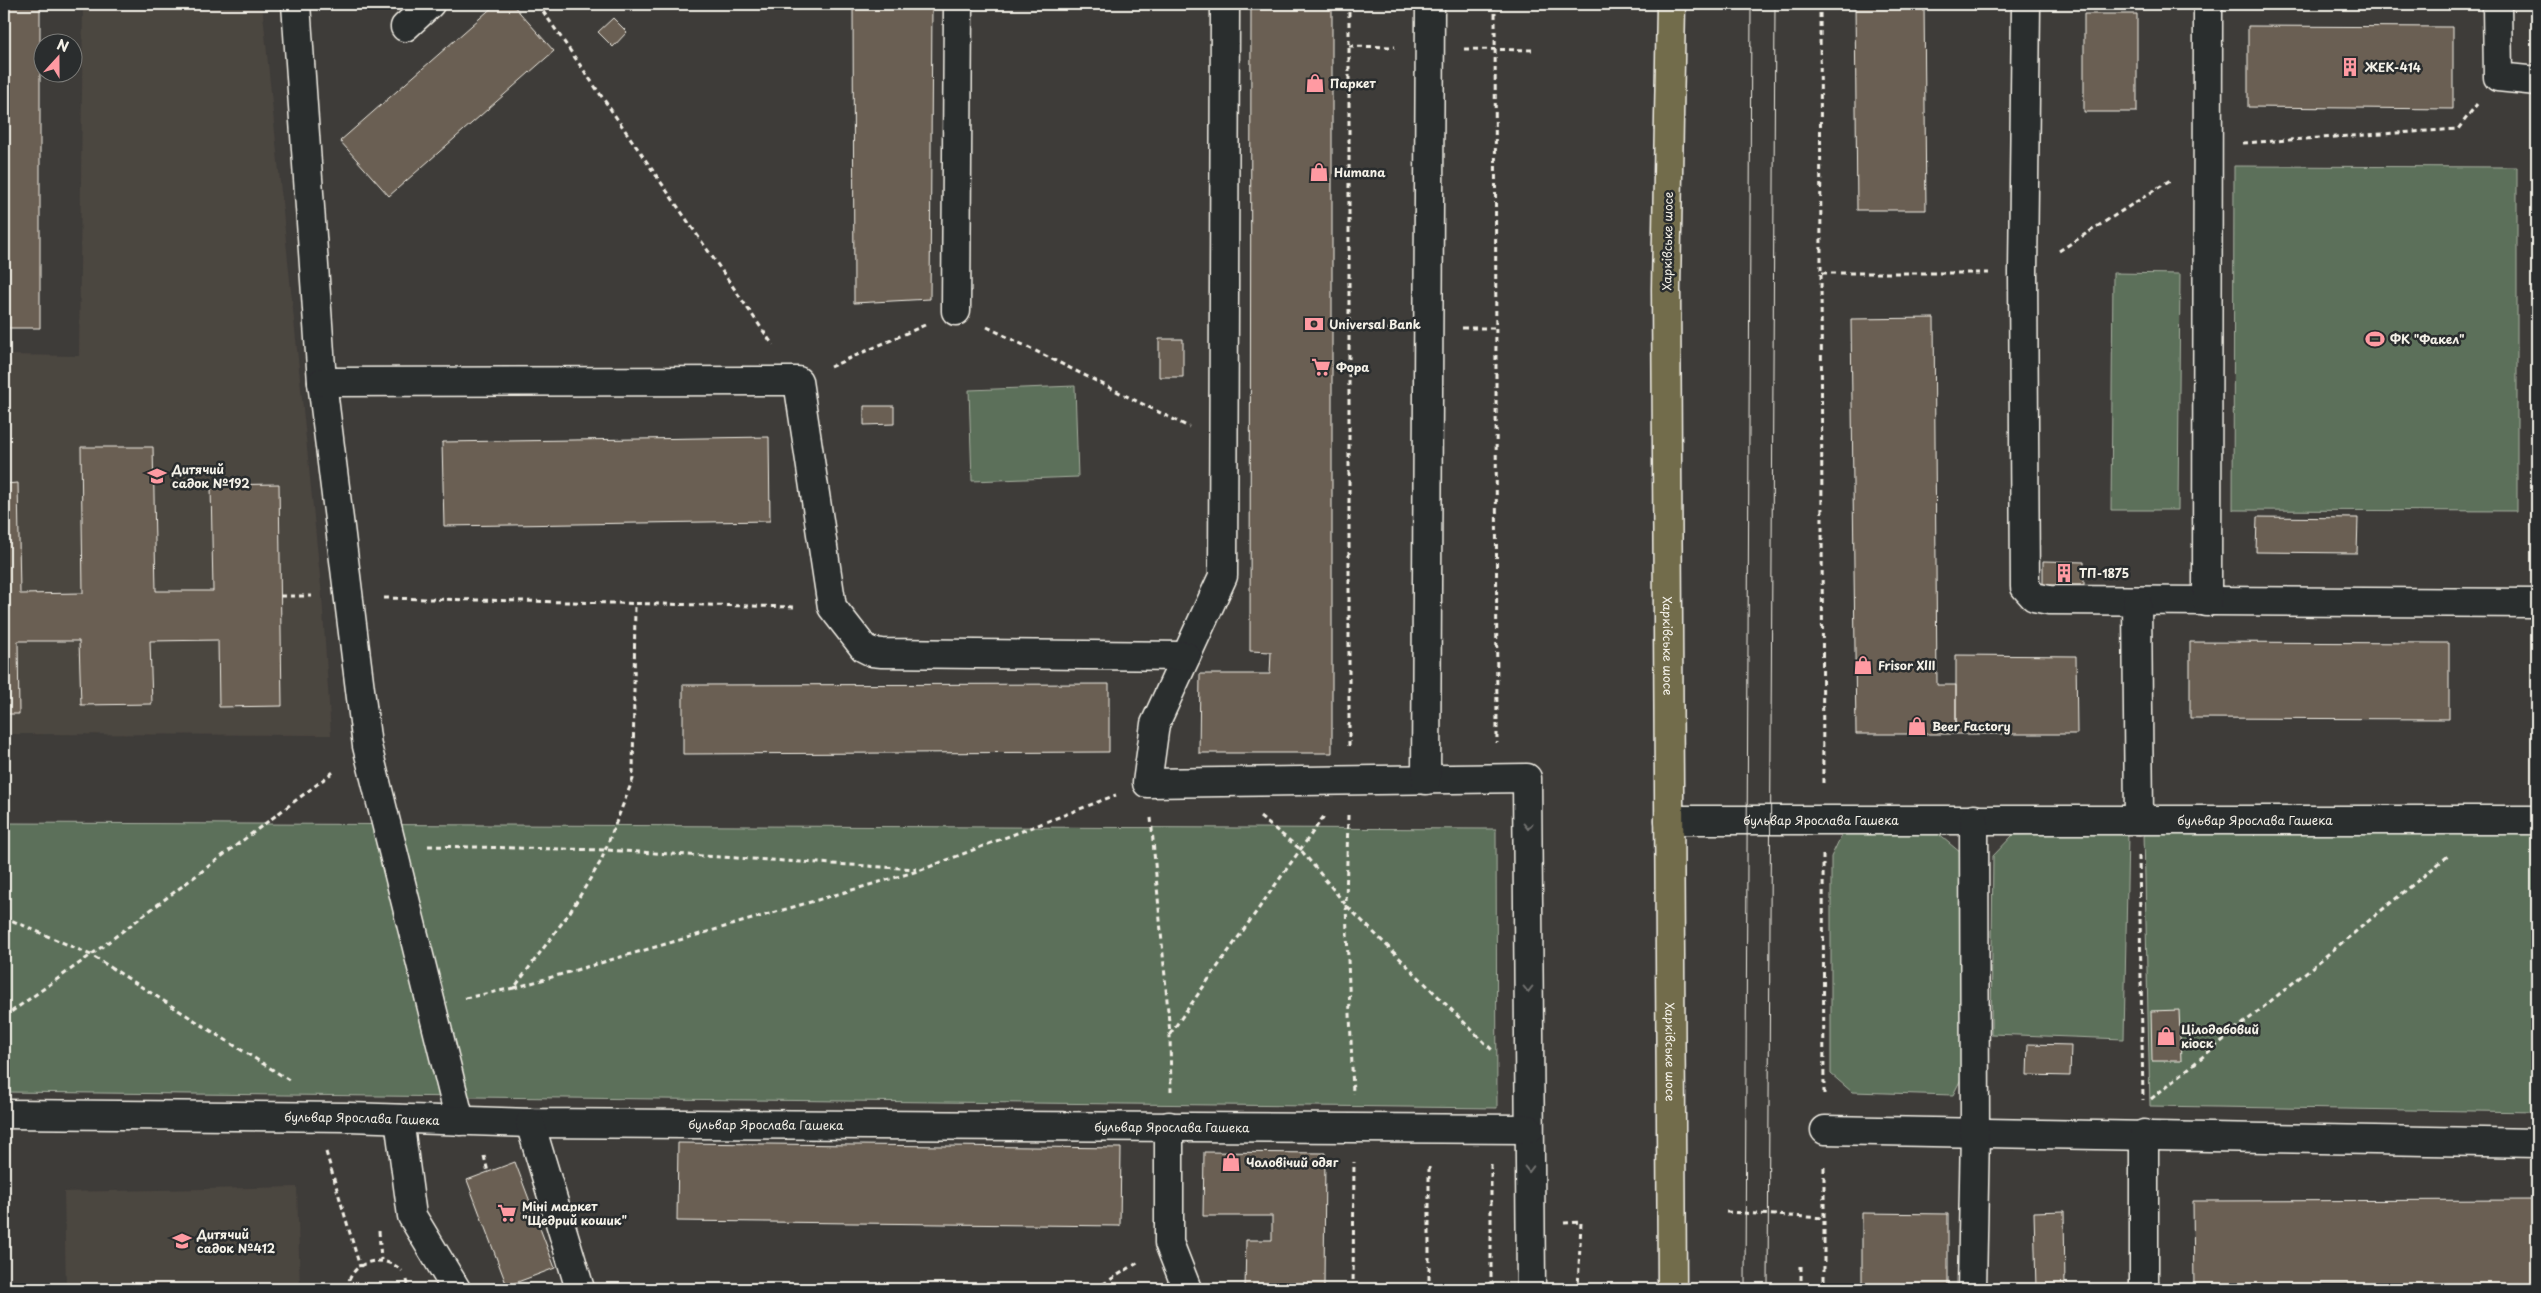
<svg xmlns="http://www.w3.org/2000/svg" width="2541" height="1293" viewBox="0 0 2541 1293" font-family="'Playpen Sans',sans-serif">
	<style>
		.built { fill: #4c4640 }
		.green { fill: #5c705a; stroke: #a8b0a1 }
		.building { fill: #6b5f52; stroke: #f4f1e8 }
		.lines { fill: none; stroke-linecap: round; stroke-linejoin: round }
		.minor-casing { stroke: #f4f1e8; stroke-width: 31 }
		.major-casing { stroke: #f4f1e8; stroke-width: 31 }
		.path { stroke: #f4f1e8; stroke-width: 3; stroke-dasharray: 5 4; stroke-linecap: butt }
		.minor { stroke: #2a2d2e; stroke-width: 28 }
		.major { stroke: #726c4b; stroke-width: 28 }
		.tram { stroke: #f4f1e8; stroke-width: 1 }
		.oneway { stroke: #71726f }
		.labels { text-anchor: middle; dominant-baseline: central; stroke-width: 5; stroke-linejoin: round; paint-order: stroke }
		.poi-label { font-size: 12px; font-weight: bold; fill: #f4f1e8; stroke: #2a2d2e; text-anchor: start }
		.street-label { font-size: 12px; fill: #f4f1e8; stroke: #2a2d2e }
	</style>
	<rect width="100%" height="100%" fill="#3e3c39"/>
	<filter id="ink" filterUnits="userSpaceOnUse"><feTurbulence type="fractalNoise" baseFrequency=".02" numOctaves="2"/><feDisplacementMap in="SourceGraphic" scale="10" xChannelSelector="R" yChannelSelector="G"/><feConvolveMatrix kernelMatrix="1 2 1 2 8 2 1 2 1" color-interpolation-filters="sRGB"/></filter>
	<g filter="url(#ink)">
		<path class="built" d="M83 4H262L322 596 331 735 4 734V355L79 356Z
			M297 1187 300 1289H66L64 1192Z"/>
		<path class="green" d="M2234 166 2517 167V511L2233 510Z
			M2113 273 2180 274 2178 510H2111Z
			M1075 386 1078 477 972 481 969 390Z
			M4 823 1496 829 1497 1108 4 1092Z
			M1843 832 1937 833 1967 858V1067L1953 1095 1852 1092 1831 1074V857Z
			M2128 833 2124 1039 1991 1034 1993 856 2013 835Z
			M2144 833 2537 834V1112L2150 1106Z"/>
		<path class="building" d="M4 4H40V328H4Z
			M496 4H512L554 51 389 196 340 141Z
			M853 4H932L930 299 854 303Z
			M1251 4H1332V753H1199L1200 674H1270L1271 652 1250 651Z
			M1855 4H1924L1926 210H1857Z
			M2084 14H2137V112H2084Z
			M613 18 627 32 613 47 598 32Z
			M2248 26 2453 27V109L2248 107Z
			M1934 318 1937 685H1956V734H1856L1851 319Z
			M1159 339H1183V377H1159Z
			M864 406H894V424L864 425Z
			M769 437 770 521 444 526 442 442Z
			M81 447H153L156 591H213L211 485 279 484 282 706 219 707 218 640 150 641 152 704 81 705 79 641H18L19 714H4V484L18 483 20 594 83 593Z
			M2257 517 2358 518 2357 553 2256 552Z
			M2043 561 2084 562V585H2043Z
			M2190 642 2449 643V719L2190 718Z
			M1956 655 2076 656 2077 734H1956Z
			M1109 684V752L683 754V685Z
			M2179 1010 2181 1061H2152L2151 1011Z
			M2028 1044 2071 1045 2070 1076 2027 1075Z
			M678 1143 1121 1148 1120 1226 677 1221Z
			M4 1148H6V1289H4Z
			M1204 1152 1325 1153 1324 1289H1245L1246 1240H1272V1216H1203Z
			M515 1162 555 1268 507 1286 467 1180Z
			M2537 1200V1289H2471V1285H2264V1289H2194L2193 1201Z
			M2064 1211 2065 1288H2036L2034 1212Z
			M1862 1213 1948 1214V1289H1862Z"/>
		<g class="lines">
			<g class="minor-casing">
				<g id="minor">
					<path d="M296 4 322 382 367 746 460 1121"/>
					<path d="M1225 4 1223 576 1155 724 1147 783 1527 778 1531 1289"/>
					<path d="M2026 4 2023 273 2025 587 2034 597 2049 600 2537 603"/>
					<path d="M2497 4 2498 77 2537 81"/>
					<path d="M405 27 430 4"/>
					<path d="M956 311 958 4"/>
					<path d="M322 382 798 381 832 607 864 648 872 652 882 653 1186 656"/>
					<path d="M2137 601 2139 820"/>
					<path d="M2207 602 2208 4"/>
					<path d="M1426 780 1430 4"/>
					<path id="s1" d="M1669 820H2537"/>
					<path id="s2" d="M4 1114 349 1117 530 1123 1529 1129"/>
					<path d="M399 1119 412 1216 456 1289"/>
					<path d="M530 1123 580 1289"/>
					<path d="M1169 1126V1243L1187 1289"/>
					<path d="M1825 1130 2537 1143"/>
					<path d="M1972 1289 1975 1132 1974 819"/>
					<path d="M2144 1289V1134"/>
				</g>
			</g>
			<g class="major-casing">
				<g id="major">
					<path id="s3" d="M1671 4 1666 289 1672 1289"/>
				</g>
			</g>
			<path class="path" d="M538 4 773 345
				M1495 4 1497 743
				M1820 4 1823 786
				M1349 46 1395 47
				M1464 49 1536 50
				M2243 143 2458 129 2477 104
				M2059 251 2172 179
				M1822 273H1989
				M987 327 1189 427
				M1462 328H1495
				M1349 330 1393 329
				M830 367 925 325
				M281 596H312
				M384 598 797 607
				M1349 746V4
				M1348 815 1346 905 1353 1094
				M1260 817 1300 849 1346 905 1492 1050
				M1151 818 1170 1034 1171 1091
				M428 846 606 850 916 869
				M1823 855 1824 1096
				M2139 856 2143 1100
				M4 917 91 955 289 1080
				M514 988 921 870 1116 795
				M465 998 514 988 570 912 601 861 633 779 635 604
				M4 1017 91 955 336 770
				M1170 1034 1324 816
				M2151 1099 2448 856
				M326 1152 360 1267
				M484 1156 488 1172
				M1491 1164V1289
				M1726 1212 1823 1218
				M1564 1223 1581 1222 1578 1289
				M379 1231 381 1260
				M1801 1266V1289
				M407 1280 409 1289
				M347 1289C350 1261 382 1252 402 1271
				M1095 1289 1139 1262
				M1353 1289 1354 1162
				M1429 1289V1164
				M1824 1289V1165"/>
			<use href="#minor" class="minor"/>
			<use href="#major" class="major"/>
			<path class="tram" d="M1745 1289 1751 4
				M1768 1289 1775 4"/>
		</g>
		<defs><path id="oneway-chevron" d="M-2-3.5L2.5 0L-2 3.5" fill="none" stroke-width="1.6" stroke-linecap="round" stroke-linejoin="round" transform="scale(1.25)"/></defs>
		<g class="oneway">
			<use href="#oneway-chevron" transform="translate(1528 826) rotate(90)"/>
			<use href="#oneway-chevron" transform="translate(1528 989) rotate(90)"/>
			<use href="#oneway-chevron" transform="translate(1529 1169) rotate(89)"/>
		</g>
	</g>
	<defs>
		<g id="building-bare" transform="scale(1.5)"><path d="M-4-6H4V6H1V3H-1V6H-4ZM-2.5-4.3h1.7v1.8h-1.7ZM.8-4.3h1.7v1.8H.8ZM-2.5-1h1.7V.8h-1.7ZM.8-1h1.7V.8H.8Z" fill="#ff9aa2" stroke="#2a2d2e" stroke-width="2.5" paint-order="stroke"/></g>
		<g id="shop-bare" transform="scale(1.5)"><path d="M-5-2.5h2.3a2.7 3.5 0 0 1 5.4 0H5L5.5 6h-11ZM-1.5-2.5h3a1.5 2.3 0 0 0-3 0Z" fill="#ff9aa2" stroke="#2a2d2e" stroke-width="2.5" paint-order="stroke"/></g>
		<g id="bank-bare" transform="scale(1.5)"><path d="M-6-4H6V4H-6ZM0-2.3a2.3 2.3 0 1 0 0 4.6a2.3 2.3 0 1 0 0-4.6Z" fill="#ff9aa2" stroke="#2a2d2e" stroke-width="2.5" paint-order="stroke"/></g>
		<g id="stadium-bare" transform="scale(1.5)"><path d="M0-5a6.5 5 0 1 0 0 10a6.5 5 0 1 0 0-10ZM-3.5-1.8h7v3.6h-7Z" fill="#ff9aa2" stroke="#2a2d2e" stroke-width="2.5" paint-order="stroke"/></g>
		<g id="supermarket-bare" transform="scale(1.5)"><path d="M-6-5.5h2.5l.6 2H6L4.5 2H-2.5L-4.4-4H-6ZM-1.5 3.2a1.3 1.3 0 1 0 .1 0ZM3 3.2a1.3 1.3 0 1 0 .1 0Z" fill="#ff9aa2" stroke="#2a2d2e" stroke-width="2.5" paint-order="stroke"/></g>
		<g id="school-bare" transform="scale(1.5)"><path d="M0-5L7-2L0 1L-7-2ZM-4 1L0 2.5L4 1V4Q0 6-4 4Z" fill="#ff9aa2" stroke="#2a2d2e" stroke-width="2.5" paint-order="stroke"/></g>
	</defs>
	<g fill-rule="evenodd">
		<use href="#building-bare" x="2350" y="67"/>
		<use href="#shop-bare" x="1315" y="83"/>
		<use href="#shop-bare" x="1319" y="172"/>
		<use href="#bank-bare" x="1314" y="324"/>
		<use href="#stadium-bare" x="2375" y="339"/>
		<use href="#supermarket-bare" x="1321" y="367"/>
		<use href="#school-bare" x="157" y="476"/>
		<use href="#building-bare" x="2064" y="573"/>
		<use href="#shop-bare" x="1863" y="665"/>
		<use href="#shop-bare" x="1917" y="726"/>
		<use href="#shop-bare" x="2166" y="1036"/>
		<use href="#shop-bare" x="1231" y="1162"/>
		<use href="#supermarket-bare" x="507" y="1213"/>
		<use href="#school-bare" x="182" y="1241"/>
	</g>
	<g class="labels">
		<g class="poi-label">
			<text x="2365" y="67">ЖЕК-414</text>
			<text x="1330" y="83">Паркет</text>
			<text x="1334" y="172">Humana</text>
			<text x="1329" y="324">Universal Bank</text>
			<text x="2390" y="339">ФК "Факел"</text>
			<text x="1336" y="367">Фора</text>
			<text x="172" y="469">Дитячий<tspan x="172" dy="14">садок №192</tspan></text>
			<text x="2079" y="573">ТП-1875</text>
			<text x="1878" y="665">Frisor XIII</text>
			<text x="1932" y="726">Beer Factory</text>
			<text x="2181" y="1029">Цілодобовий<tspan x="2181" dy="14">кіоск</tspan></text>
			<text x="1246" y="1162">Чоловічий одяг</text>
			<text x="522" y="1206">Міні маркет<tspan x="522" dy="14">"Щедрий кошик"</tspan></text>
			<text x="197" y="1234">Дитячий<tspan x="197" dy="14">садок №412</tspan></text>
		</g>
		<g class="street-label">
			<text transform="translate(1667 241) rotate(-89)">Харківське шосе</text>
			<text stroke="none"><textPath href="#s3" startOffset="642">Харківське шосе</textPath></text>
			<text stroke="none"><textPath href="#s1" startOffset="152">бульвар Ярослава Гашека</textPath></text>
			<text stroke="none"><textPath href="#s1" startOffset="586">бульвар Ярослава Гашека</textPath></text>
			<text stroke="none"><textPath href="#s3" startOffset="1048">Харківське шосе</textPath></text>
			<text stroke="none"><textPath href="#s2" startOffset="358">бульвар Ярослава Гашека</textPath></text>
			<text stroke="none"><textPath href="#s2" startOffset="762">бульвар Ярослава Гашека</textPath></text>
			<text stroke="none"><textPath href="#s2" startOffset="1168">бульвар Ярослава Гашека</textPath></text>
		</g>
	</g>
	<rect width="2541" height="1293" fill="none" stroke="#2a2d2e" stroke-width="20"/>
	<rect x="10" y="10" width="2521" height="1273" fill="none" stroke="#f4f1e8" stroke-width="2" filter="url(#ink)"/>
	<g transform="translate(58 58) rotate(21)"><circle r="24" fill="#2a2d2e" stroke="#7b7b78"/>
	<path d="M0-4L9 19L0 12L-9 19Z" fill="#ff9aa2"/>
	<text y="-8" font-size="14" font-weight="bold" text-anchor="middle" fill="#f4f1e8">N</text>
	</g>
</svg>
